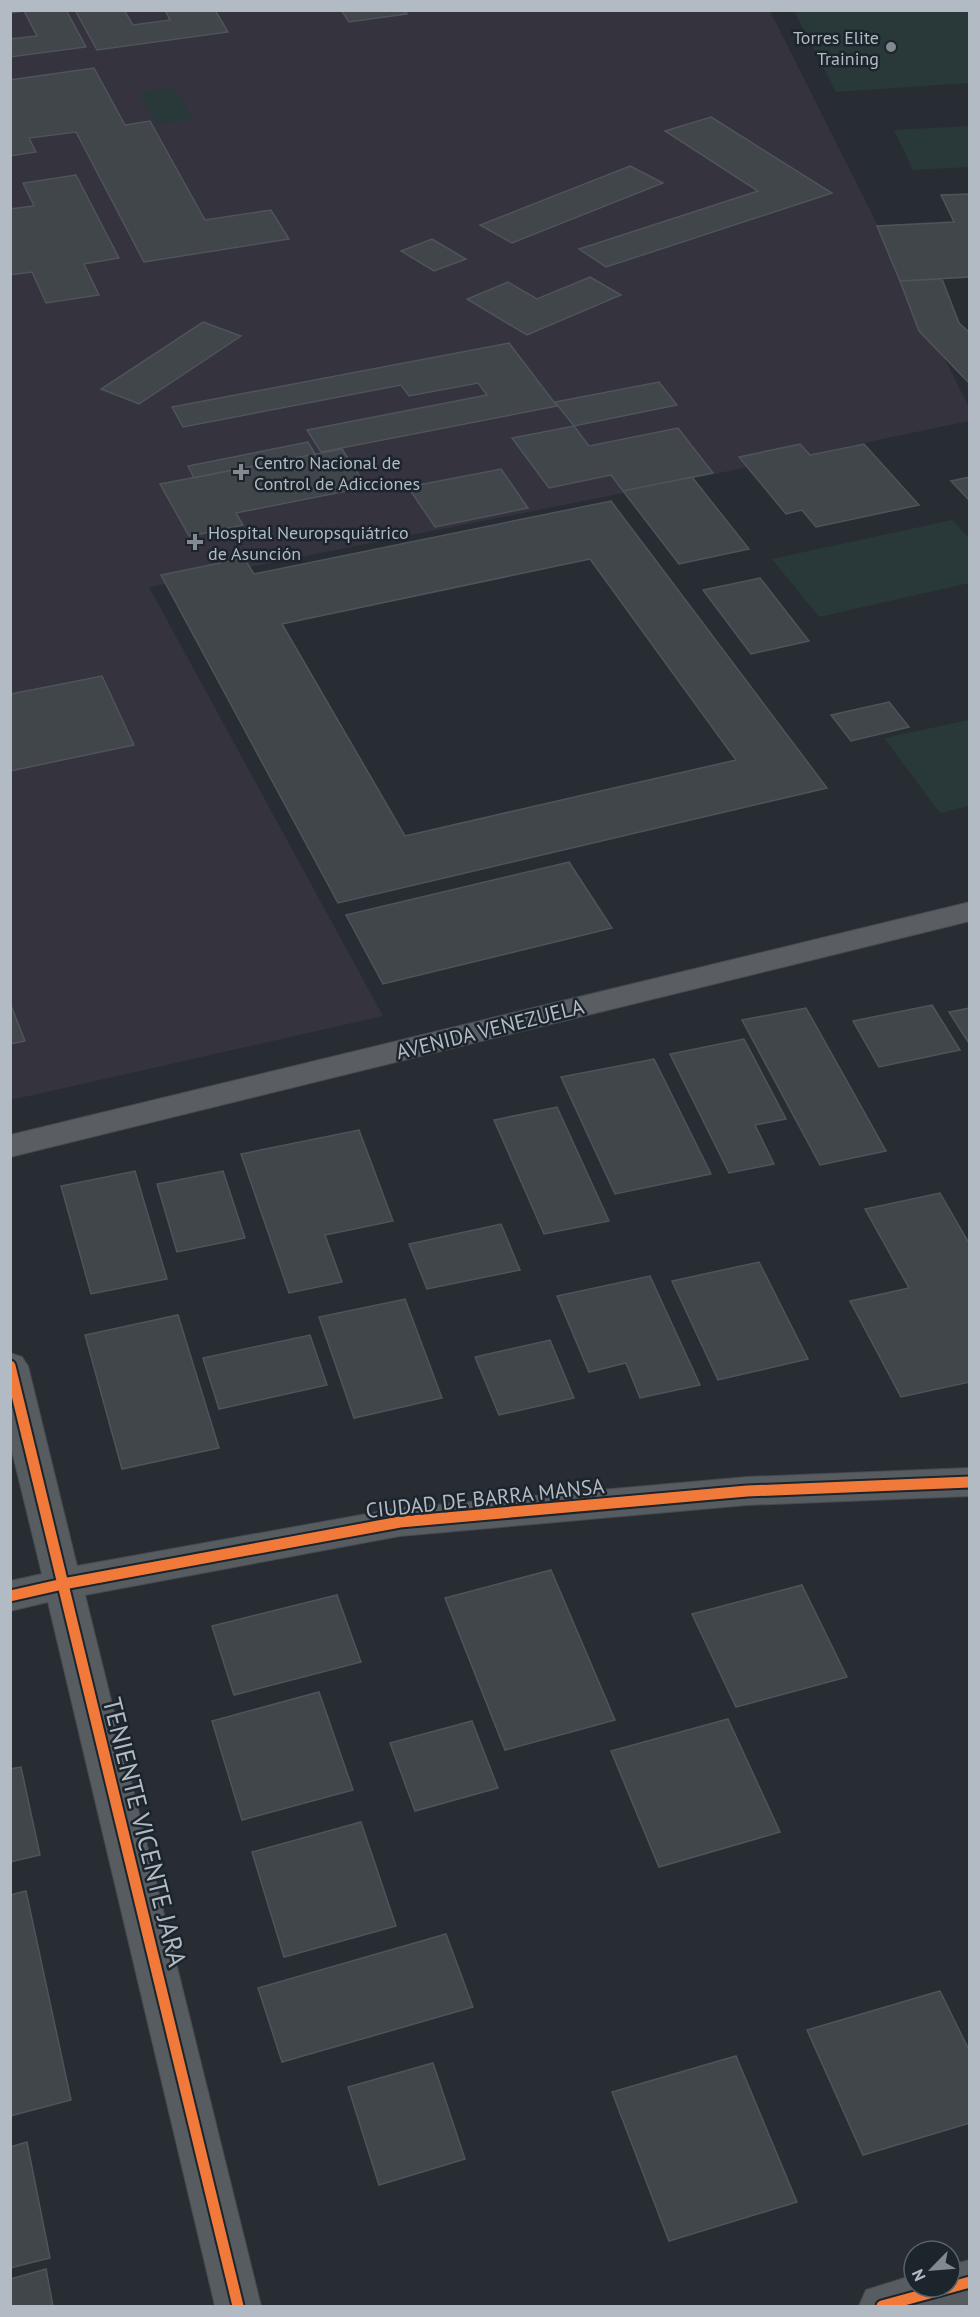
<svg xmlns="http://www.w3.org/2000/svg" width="980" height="2317" viewBox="0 0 980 2317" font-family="'PT Sans',sans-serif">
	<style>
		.medical { fill: #34333e }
		.green { fill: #293939 }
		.building { fill: #41464b; stroke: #4f545b; stroke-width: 1.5; fill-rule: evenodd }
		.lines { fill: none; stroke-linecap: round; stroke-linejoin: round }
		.minor-casing { stroke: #46494e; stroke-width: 2 }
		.major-casing { stroke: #454a50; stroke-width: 2 }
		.minor { fill: #575c61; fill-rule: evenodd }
		.major { fill: #5a5d62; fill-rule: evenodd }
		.cycleway-casing { stroke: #1c242c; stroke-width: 15 }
		.cycleway { stroke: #f17a3a; stroke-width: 11 }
		.poi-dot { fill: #828991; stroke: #1c242c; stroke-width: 2 }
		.labels { text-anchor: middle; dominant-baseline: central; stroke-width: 5; stroke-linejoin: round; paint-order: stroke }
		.far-poi-label { font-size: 18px; fill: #b2bac3; stroke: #1c242c; text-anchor: start }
		.street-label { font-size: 21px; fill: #b2bac3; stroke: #1c242c }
		.near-street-label { font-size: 26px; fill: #b2bac3; stroke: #1c242c }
	</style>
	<rect width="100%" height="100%" fill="#282d33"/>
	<path class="medical" d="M10 11H770L970 409 969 421 609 496 149 587 383 1016 11 1100Z"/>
	<path class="green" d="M794 11H969V83L836 92Z
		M174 87 193 119 157 124 138 93Z
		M969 126V167L913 170 894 130Z
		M952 520 969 538V583L819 617 772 559Z
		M969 720V806L940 813 884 738Z"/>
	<path class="building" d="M10 10H66L86 47 10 57V39L37 36 24 11 10 13Z
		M75 10H124L133 25 170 20 165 10H215L228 32 97 50Z
		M341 10H405L407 14 349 22Z
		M94 68 125 125 150 121 205 220 271 210 289 239 144 262 76 132 29 138 36 152 10 156V80Z
		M711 117 832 193 606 267 579 249 758 191 665 131Z
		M630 166 663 183 512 243 480 225Z
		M76 175 119 258 84 264 99 295 46 303 32 272 10 275V209L34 206 23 183Z
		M970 194V277L900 281 877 226 954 222 941 195Z
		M432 239 466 259 434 271 401 251Z
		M590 277 621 295 527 335 467 299 508 282 537 299Z
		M942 279 959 323 970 333V384L919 331 900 281Z
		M203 322 241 336 139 404 101 389Z
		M509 343 557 406 321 452 307 430 487 395 478 383 409 396 401 385 183 427 172 407Z
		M659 382 677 405 574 426 555 402Z
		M574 426 589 446 678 428 713 473 623 491 611 475 549 488 512 438Z
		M308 442 315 454 194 478 188 466Z
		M800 444 810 455 864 444 919 505 816 527 802 510 786 514 739 457Z
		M342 449 367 487 236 513 243 525 196 535 189 536 160 484Z
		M501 469 528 508 435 527 408 487Z
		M692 477 749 549 679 564 623 491Z
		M970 477V501L951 481Z
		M611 501 827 788 338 903 161 575 244 558 254 574ZM590 559 736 760 405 836 282 624Z
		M760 578 809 641 751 654 703 590Z
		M102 676 134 745 10 771V694Z
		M889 702 909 727 851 741 831 715Z
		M569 862 612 928 383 984 346 915Z
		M10 1003 25 1041 10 1044Z
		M932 1005 960 1050 879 1067 853 1021Z
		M806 1008 886 1151 820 1165 742 1020Z
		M970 1008V1045L949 1012Z
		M744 1039 786 1119 755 1125 774 1164 729 1173 670 1054Z
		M654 1059 711 1174 615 1194 561 1077Z
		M557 1107 609 1221 544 1234 494 1120Z
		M359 1130 393 1221 325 1235 342 1282 289 1293 241 1154Z
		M135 1171 167 1279 91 1294 61 1186Z
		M223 1171 245 1238 177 1252 157 1184Z
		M940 1193 970 1245V1382L901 1397 850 1301 909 1288 865 1209Z
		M501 1224 520 1270 427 1289 409 1244Z
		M759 1262 808 1359 718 1380 672 1281Z
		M650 1276 700 1385 640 1398 626 1363 589 1372 557 1296Z
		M405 1299 442 1398 354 1418 319 1317Z
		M178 1315 219 1448 122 1469 85 1335Z
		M310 1335 327 1385 219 1409 203 1358Z
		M550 1340 574 1398 499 1415 475 1357Z
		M551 1570 615 1720 505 1750 445 1598Z
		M802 1585 847 1677 736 1707 692 1614Z
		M337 1595 361 1662 234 1695 212 1626Z
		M319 1692 353 1790 242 1820 212 1721Z
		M728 1719 780 1832 659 1867 611 1751Z
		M472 1721 498 1788 415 1811 390 1743Z
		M21 1767 40 1855 10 1862V1769Z
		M361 1822 396 1926 284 1957 252 1852Z
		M26 1891 71 2100 10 2116V1895Z
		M446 1934 473 2007 282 2062 258 1988Z
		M940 1991 970 2052V2123L863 2155 807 2030Z
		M736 2056 797 2202 669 2241 612 2092Z
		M433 2063 465 2159 379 2185 348 2087Z
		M27 2142 50 2258 10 2268V2147Z
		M46 2269 53 2306H10V2279Z"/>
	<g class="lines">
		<g class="minor-casing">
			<path id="minor" d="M10 1353 22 1357 28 1366 77 1566 400 1508 747 1477 970 1468V1496L747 1505 400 1536 85 1595 261 2306H215L48 1602 10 1611V1581L42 1574 10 1443Z
				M970 2260V2304L961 2306H859L866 2290 914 2275V2287H950V2265Z"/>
		</g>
		<g class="major-casing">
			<path id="major" d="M970 902V921L10 1157V1135Z"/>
		</g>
		<use href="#minor" class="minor"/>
		<use href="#major" class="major"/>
		<g class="cycleway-casing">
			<path id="cycleway" d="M10 1366 238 2306
				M10 1596 63 1584 400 1522 747 1491 970 1482
				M882 2306 970 2282"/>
		</g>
		<use href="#cycleway" class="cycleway"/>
	</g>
	<g class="poi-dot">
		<circle cx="891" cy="47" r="6"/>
		<path d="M238 463h6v6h6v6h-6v6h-6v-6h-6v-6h6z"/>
		<path d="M192 533h6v6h6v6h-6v6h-6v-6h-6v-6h6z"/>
	</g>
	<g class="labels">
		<g class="far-poi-label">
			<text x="879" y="37" text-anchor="end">Torres Elite<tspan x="879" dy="21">Training</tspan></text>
			<text x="254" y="462">Centro Nacional de<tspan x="254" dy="21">Control de Adicciones</tspan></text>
			<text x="208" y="532">Hospital Neuropsquiátrico<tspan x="208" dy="21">de Asunción</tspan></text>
		</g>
		<g class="street-label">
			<text transform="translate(490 1029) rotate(-14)">AVENIDA VENEZUELA</text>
			<text transform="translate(485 1498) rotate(-6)">CIUDAD DE BARRA MANSA</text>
		</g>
		<g class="near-street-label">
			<text transform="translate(145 1832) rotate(76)">TENIENTE VICENTE JARA</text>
		</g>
	</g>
	<rect width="980" height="2317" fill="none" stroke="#b2bac3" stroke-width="24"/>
	<g transform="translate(932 2269) rotate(245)"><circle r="28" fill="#1c242c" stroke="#586068" stroke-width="1.5"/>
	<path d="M0-4.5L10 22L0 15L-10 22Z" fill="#828991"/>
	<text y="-9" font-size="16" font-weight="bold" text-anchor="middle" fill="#b2bac3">N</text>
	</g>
</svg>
